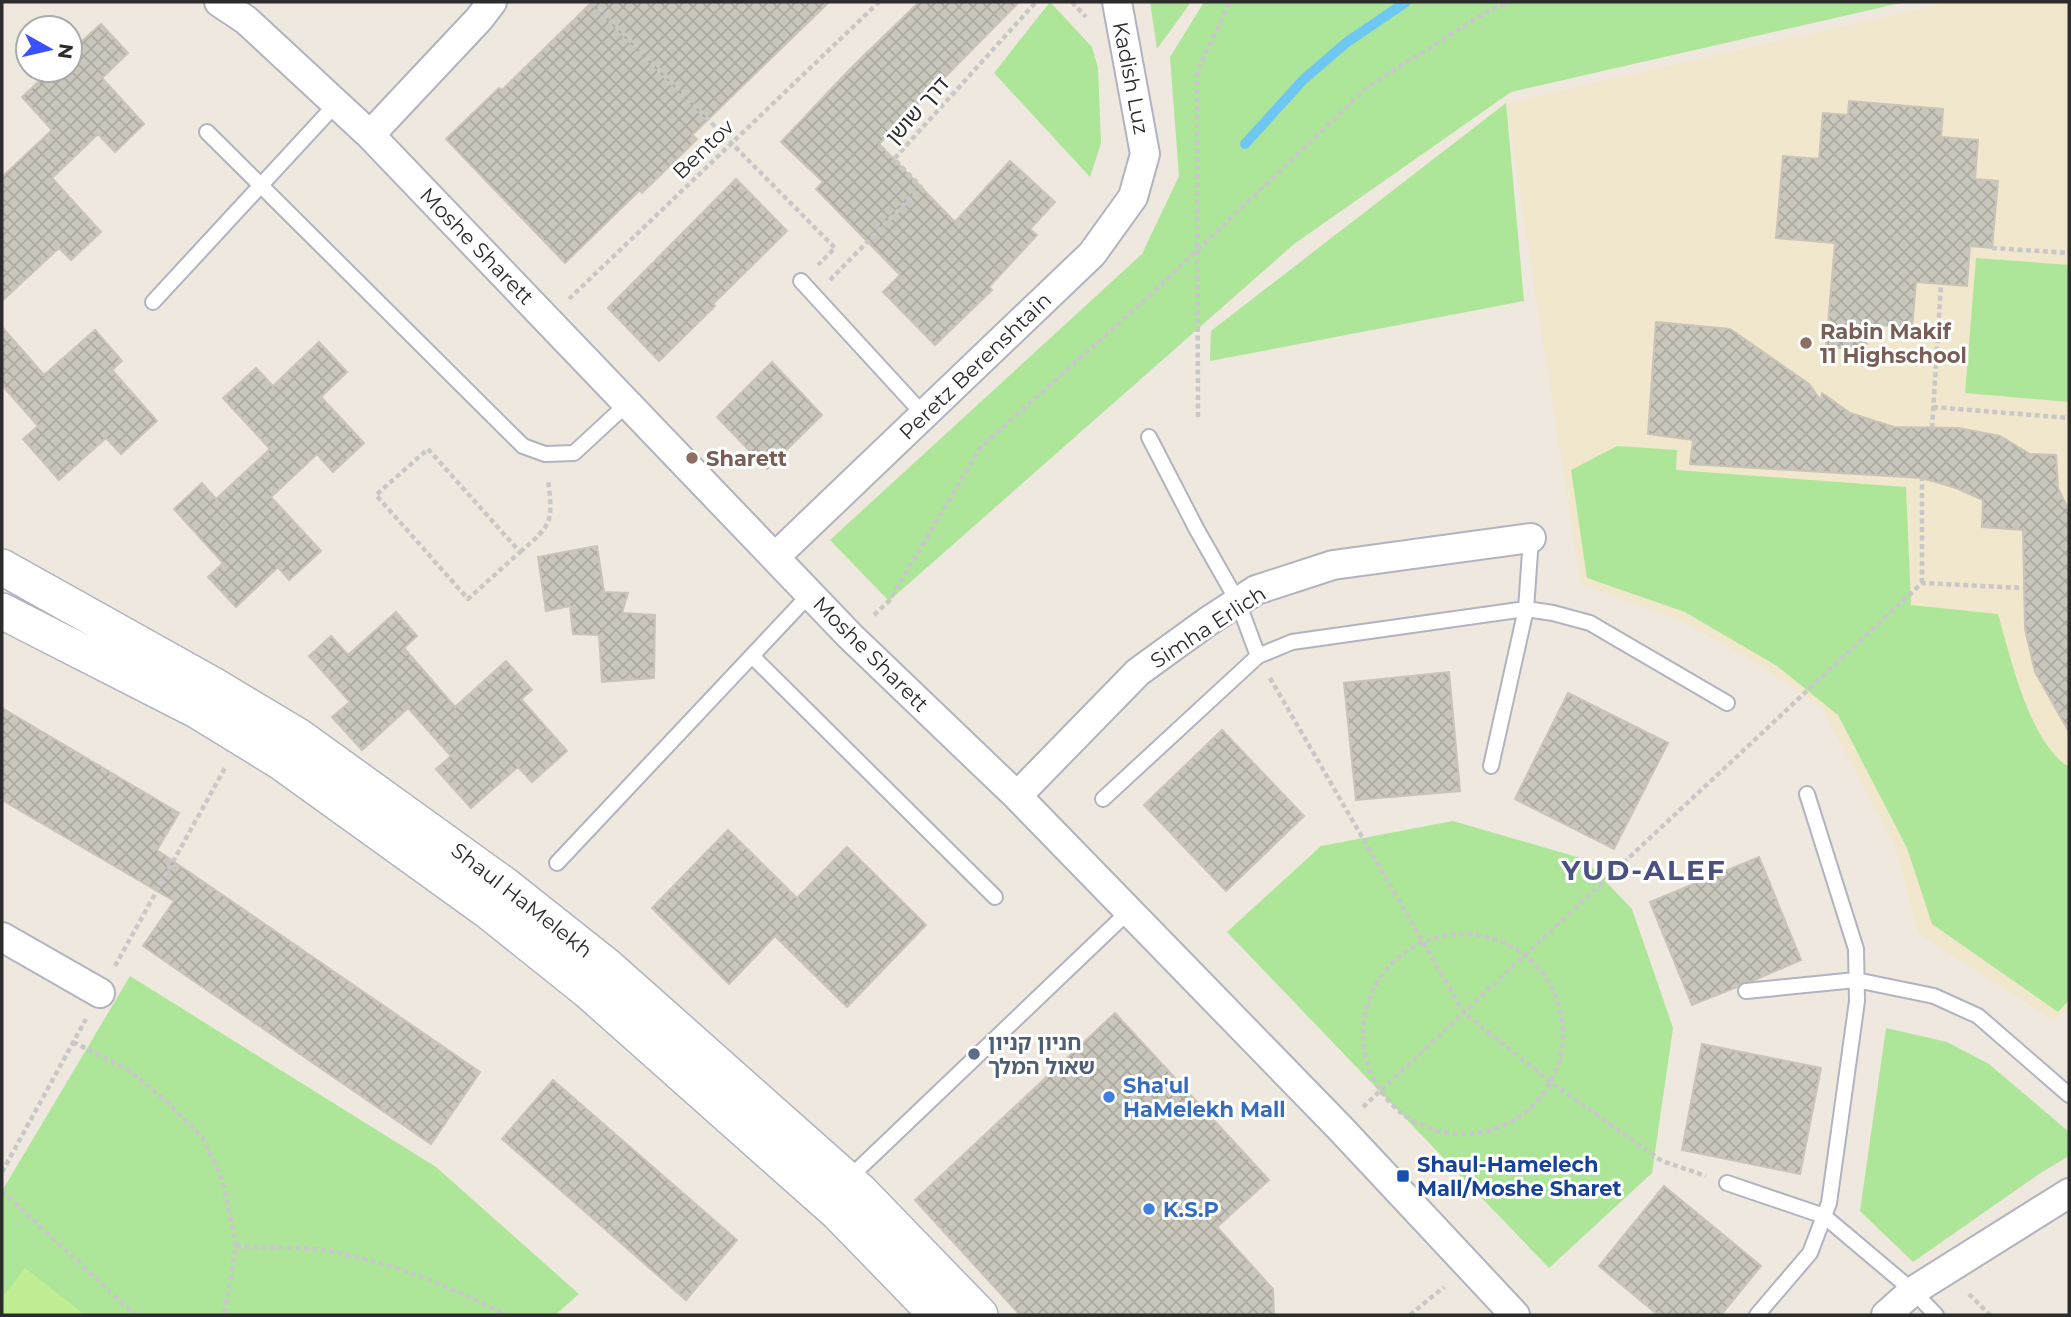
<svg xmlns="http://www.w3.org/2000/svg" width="2071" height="1317" viewBox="0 0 2071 1317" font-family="Montserrat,'Noto Sans Hebrew',sans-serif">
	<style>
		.education { fill: #f0e7cd }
		.grass { fill: #ade699 }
		.pitch { fill: #c1ee94 }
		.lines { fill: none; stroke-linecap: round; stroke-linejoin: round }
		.stream { stroke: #6ec6f3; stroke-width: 10 }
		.building { fill: url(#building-cross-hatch); stroke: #cac4b7; stroke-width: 2 }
		.service-casing { stroke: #b2b3c0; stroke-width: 18 }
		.minor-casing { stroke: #b2b3c0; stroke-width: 32 }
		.tertiary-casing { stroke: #b2b3c0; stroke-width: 38 }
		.path { stroke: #c8c8c8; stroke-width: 4.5; stroke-dasharray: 5 3.5; stroke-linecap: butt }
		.service { stroke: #fff; stroke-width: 14 }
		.minor { stroke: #fff; stroke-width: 28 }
		.tertiary { stroke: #fff; stroke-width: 35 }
		.education-dot { fill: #8d6e63; stroke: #fff; stroke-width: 2.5 }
		.service-dot { fill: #5c6f8a; stroke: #fff; stroke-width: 2.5 }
		.shop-dot { fill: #3f7fe0; stroke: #fff; stroke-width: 2.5 }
		.transit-dot { fill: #1a4fb4; stroke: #fff; stroke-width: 2.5 }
		.labels { text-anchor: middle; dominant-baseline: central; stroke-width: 6; stroke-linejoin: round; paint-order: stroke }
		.street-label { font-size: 21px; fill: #2c2c2c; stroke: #fff }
		.education-label { font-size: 21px; font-weight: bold; fill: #785e54; stroke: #fff; text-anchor: start }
		.service-label { font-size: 21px; font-weight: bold; fill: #4e5e75; stroke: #fff; text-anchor: start }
		.shop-label { font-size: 21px; font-weight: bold; fill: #366cbe; stroke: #fff; text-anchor: start }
		.transit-label { font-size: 21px; font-weight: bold; fill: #164399; stroke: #fff; text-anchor: start }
		.district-label { font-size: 28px; font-weight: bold; letter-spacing: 2px; fill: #4a507f; stroke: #fff }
	</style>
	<defs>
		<pattern id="building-cross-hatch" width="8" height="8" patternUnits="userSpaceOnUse" patternTransform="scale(1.75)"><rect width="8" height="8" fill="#c9c6bc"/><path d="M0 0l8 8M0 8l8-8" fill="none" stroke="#adaaa2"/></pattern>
	</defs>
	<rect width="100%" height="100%" fill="#eee8de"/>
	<path class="education" d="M1951 2H2069V1007L2054 1021 1918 933 1896 848 1822 708 1747 657 1679 620 1581 584 1506 103Z"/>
	<path class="grass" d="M1050 2 1092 47 1098 68 1101 143 1090 177 994 73Z
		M1150 2H1191L1157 49Z
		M1204 2H1905L1511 92 1294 244 889 601 830 540 1142 254 1179 176 1170 57Z
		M1506 103 1524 301 1210 361 1211 331Z
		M1976 258 2069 265V402L1965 393Z
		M1617 446 1677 450 1676 470 1906 487 1911 605 1998 614C2010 656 2030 744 2069 767V1000L2058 1012 1932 924 1907 848 1838 715 1777 666 1685 612 1587 578 1571 470Z
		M1453 821 1584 859 1632 909 1673 1028 1652 1173 1549 1268 1227 932 1321 846Z
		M130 976 436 1167 579 1294 555 1315H2V1191Z
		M1886 1028 1947 1042 1989 1064 2069 1132V1156L2042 1172 1913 1262 1860 1211Z"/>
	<path class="pitch" d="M25 1268 85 1315H2V1298Z"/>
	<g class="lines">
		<path class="stream" d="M1245 144 1303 80 1347 42 1406 2"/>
	</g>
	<path class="building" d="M592 2H829L692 135 697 139 642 193 640 190 565 263 446 139 499 88 502 90Z
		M919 2H1019L879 144 955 222 1010 161 1055 202 1030 229 1037 235 989 287 992 290 935 345 883 292 900 275 816 189 823 182 781 142 851 68Z
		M101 24 128 53 102 78 144 124 115 152 98 134 52 178 101 232 71 260 59 248 2 301V177L52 130 22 97 51 70H70V52Z
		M1849 101 1943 109 1941 137 1978 140 1975 179 1998 181 1992 248 1970 246 1967 286 1916 282 1912 328 1868 324 1866 350 1826 347 1835 243 1776 238 1783 156 1819 159 1823 113 1848 115Z
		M736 179 787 231 713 304 715 306 659 361 608 308Z
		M1656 322 1730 329 1809 384 1821 401 1822 393 1850 413 1894 427 1958 428 2000 436 2030 454 2056 455 2058 488 2069 511V732L2035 672 2025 629 2023 530 1982 527 1983 500 1956 488 1922 478 1690 464 1693 440 1648 434Z
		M2 327 44 375 95 330 122 361 112 370 157 421 121 454 106 438 59 480 23 439 38 426 2 385Z
		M319 342 347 372 321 397 364 443 333 472 317 454 271 497 321 551 289 580 278 567 236 607 208 577 223 563 174 509 202 483 216 499 270 449 223 398 256 368 273 386Z
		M772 362 822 415 767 469 717 417Z
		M597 546 604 592 628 593 622 613 655 615 654 678 602 682 599 635 573 634 570 606 546 611 538 557Z
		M396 612 417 636 404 648 455 707 506 661 532 690 521 699 567 751 532 782 518 767 471 808 436 769 451 756 408 708 362 750 332 717 350 702 309 656 331 636 348 655Z
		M1449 672 1460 791 1356 800 1344 683Z
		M1568 693 1668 743 1614 849 1515 799Z
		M2 708 179 813 157 850 480 1072 431 1144 143 946 174 901 2 800Z
		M1222 730 1304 816 1226 891 1144 805Z
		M728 830 797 898 847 847 926 925 847 1007 775 936 729 984 652 908Z
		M1759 857 1801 960 1752 981 1741 983 1737 987 1692 1005 1650 902Z
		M1115 1013 1269 1180 1217 1227 1273 1289 1274 1315H1020L915 1200Z
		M1702 1044 1821 1068 1800 1174 1682 1150Z
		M553 1080 737 1240 686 1300 502 1139Z
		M1664 1186 1761 1266 1721 1315H1658L1599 1266Z"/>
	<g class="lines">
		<g class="service-casing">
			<path id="service" d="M207 132 523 446 545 454 574 453 628 403
				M801 281 924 415
				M153 302 336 104
				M1149 437 1197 530 1238 602 1258 656
				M752 656 995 897
				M1491 766 1526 609 1531 538
				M1103 799 1258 656 1292 642 1526 609 1553 613 1590 623 1727 703
				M557 863 810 594
				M1746 991 1856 980 1934 996 1978 1016 2069 1095
				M847 1180 1129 911
				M1727 1183 1824 1216 1913 1291 1936 1315
				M1757 1315 1810 1253 1829 1203 1857 1001 1856 949 1807 794"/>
		</g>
		<g class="minor-casing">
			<path id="minor" d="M219 2 246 20 370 135 850 636 1017 796 1340 1128 1515 1315
				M370 135 479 19 492 2
				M775 557 1092 254 1133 197 1145 154 1117 2
				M1017 796 1138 672 1207 622 1256 590 1333 565 1531 538
				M2 937 100 993
				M1886 1315 1913 1291 2069 1193"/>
		</g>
		<g class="tertiary-casing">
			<path id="tertiary" d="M2 567 213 685 298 736 506 886 608 967 859 1190 980 1315
				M2 611 198 711 281 762 488 911 588 991 838 1213 937 1315"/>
		</g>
		<path class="path" d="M592 2 835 248 818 265
			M1072 2 1086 17
			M1992 248 2069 253
			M830 280 921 187 894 159 1036 2
			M569 299 879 2
			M1933 407 2069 418
			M1198 417 1197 71 1230 2
			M1932 428 1941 284
			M428 449 520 552 468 599 376 495Z
			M520 552C553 524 553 522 548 479
			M1922 583V478
			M874 615 889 601 980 448 1145 300 1369 86 1488 11 1511 2
			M1270 678 1464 1013 1552 1083 1662 1161 1706 1176
			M1363 1034a100 100 0 1 1 200 0a100 100 0 1 1-200 0Z
			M115 966 225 768
			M73 1042 127 1069 164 1099 202 1137 223 1181 236 1246 224 1315
			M1363 1107 1922 583 2023 588
			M2 1172 86 1019
			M2 1191 135 1315
			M236 1246C266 1248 299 1246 328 1251 392 1262 449 1286 506 1315
			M1969 1294 1990 1315
			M1410 1315 1444 1287"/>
		<use href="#service" class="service"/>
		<use href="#minor" class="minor"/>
		<use href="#tertiary" class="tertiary"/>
	</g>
	<g class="education-dot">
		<circle cx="1806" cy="343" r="7"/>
		<circle cx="692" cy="458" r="7"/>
	</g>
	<circle class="service-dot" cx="974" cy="1054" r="7"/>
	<g class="shop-dot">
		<circle cx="1109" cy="1097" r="7"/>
		<circle cx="1149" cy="1209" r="7"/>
	</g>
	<rect class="transit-dot" x="1396" y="1169" width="14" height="14" rx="3.5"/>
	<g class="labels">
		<g class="street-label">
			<text transform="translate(1131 78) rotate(79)">Kadish Luz</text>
			<text transform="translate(917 110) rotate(-48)">דרך שושן</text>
			<text transform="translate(703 149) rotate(-44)">Bentov</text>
			<text transform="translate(477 246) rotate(46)">Moshe Sharett</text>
			<text transform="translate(975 366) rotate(-44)">Peretz Berenshtain</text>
			<text transform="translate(1208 627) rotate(-33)">Simha Erlich</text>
			<text transform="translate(871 654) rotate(45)">Moshe Sharett</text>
			<text transform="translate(522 900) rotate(38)">Shaul HaMelekh</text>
		</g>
		<g class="education-label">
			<text x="1820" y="331">Rabin Makif<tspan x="1820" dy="24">11 Highschool</tspan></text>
			<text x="706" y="458">Sharett</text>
		</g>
		<g class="service-label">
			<text x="988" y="1042">חניון קניון<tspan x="988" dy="24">שאול המלך</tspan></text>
		</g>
		<g class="shop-label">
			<text x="1123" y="1085">Sha'ul<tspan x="1123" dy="24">HaMelekh Mall</tspan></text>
			<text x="1163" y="1209">K.S.P</text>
		</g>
		<g class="transit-label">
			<text x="1417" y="1164">Shaul-Hamelech<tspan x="1417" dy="24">Mall/Moshe Sharet</tspan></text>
		</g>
		<g class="district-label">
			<text x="1644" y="870">YUD-ALEF</text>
		</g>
	</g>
	<rect width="2071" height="1317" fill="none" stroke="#2c2c2c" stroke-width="7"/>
	<g transform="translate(49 49) rotate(98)"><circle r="33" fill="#ffffff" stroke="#ababab" stroke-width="2"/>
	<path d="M0-5L12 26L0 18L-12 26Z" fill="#3a50ff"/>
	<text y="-10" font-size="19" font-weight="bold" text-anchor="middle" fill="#2c2c2c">N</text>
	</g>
</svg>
